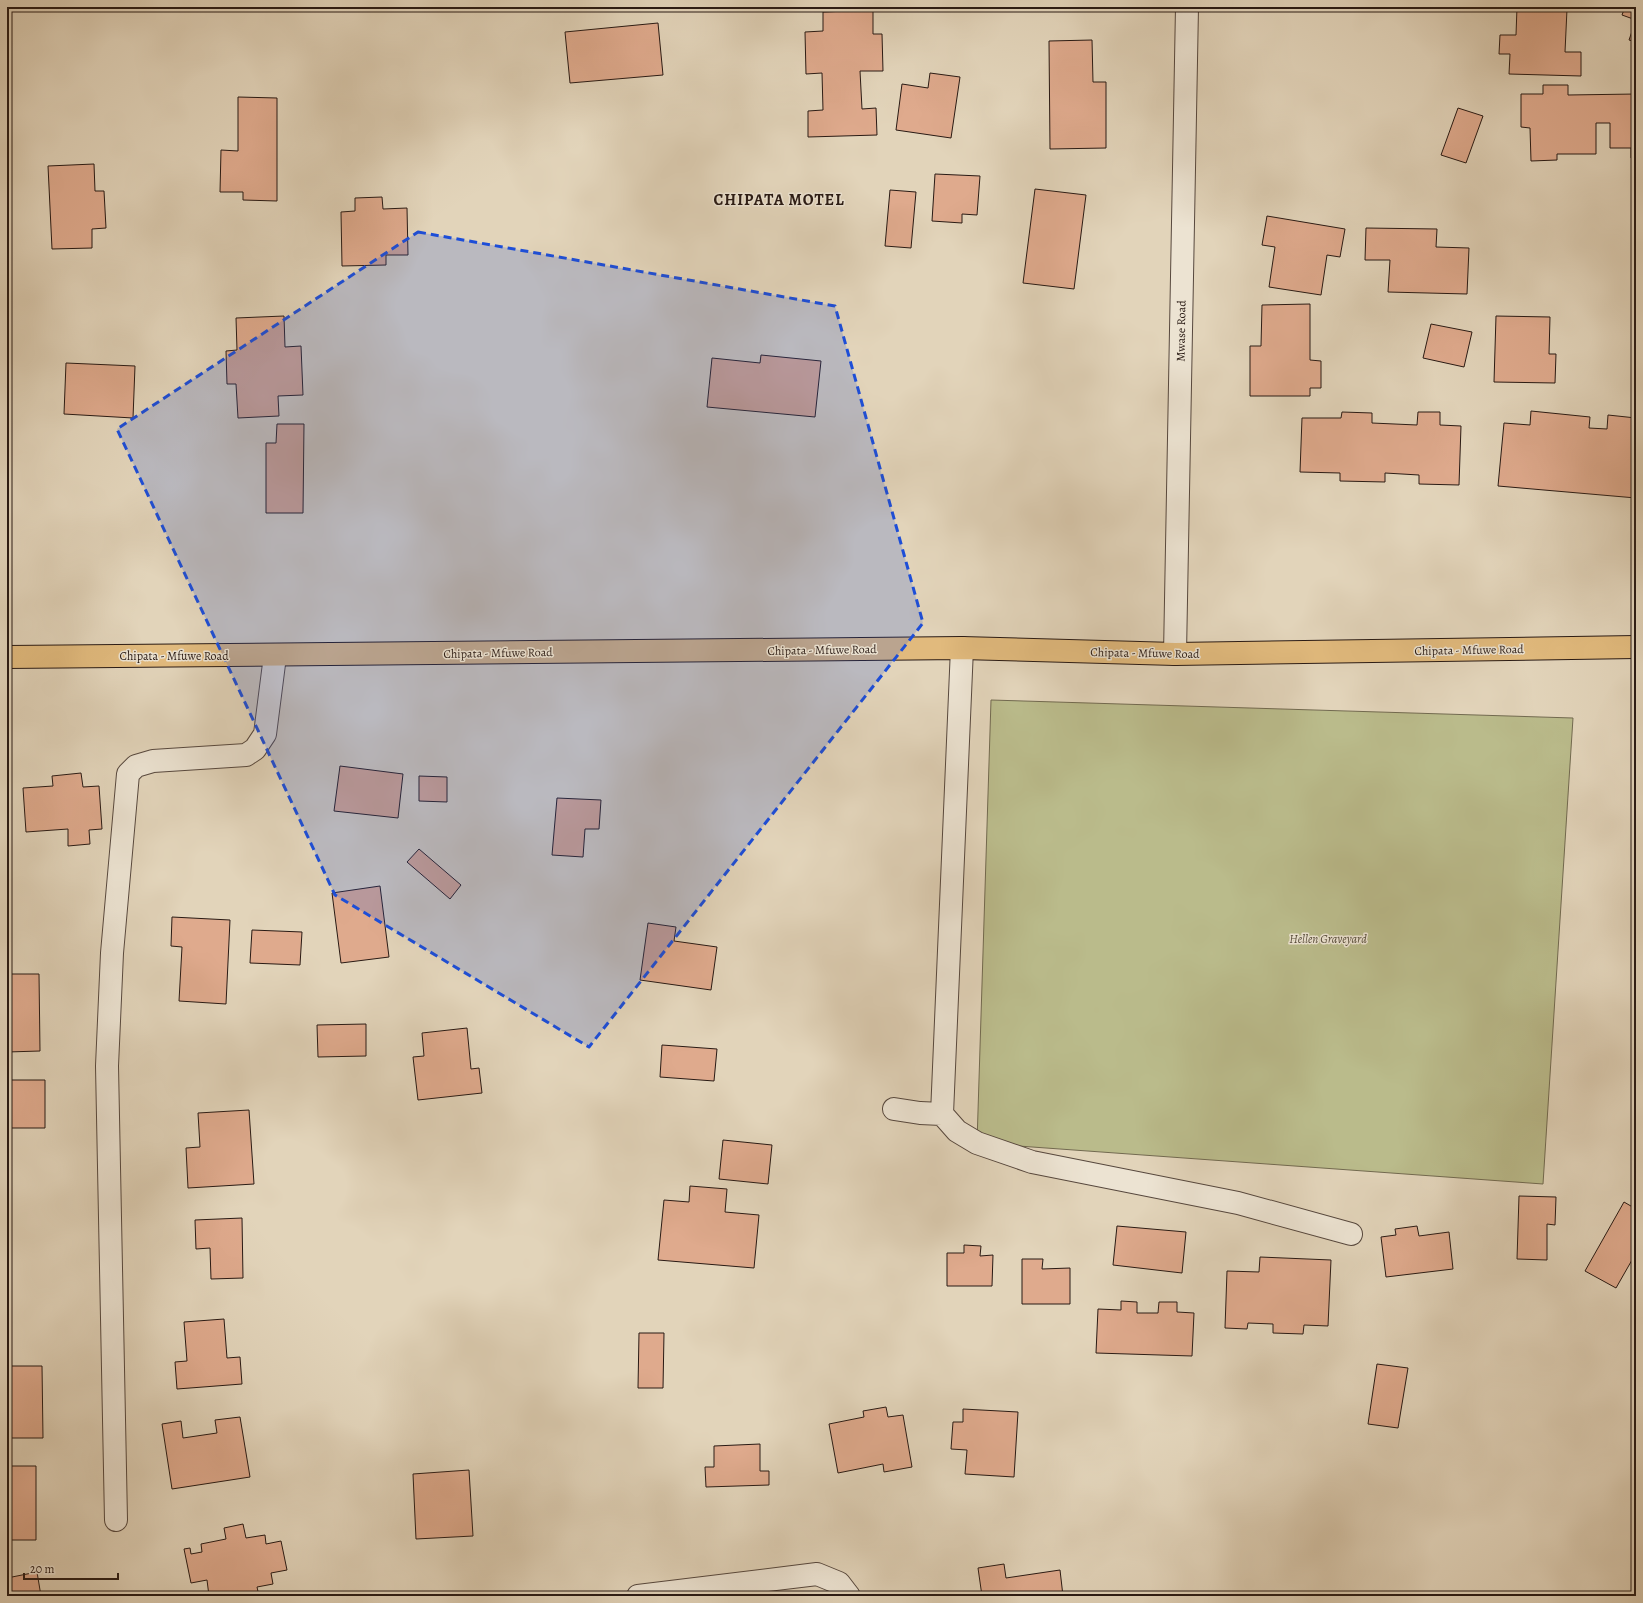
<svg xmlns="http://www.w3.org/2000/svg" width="1643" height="1603" viewBox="0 0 1643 1603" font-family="Alegreya,serif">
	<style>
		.green { fill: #babb8b; stroke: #726a50 }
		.building { fill: #dfaa8d; stroke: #291a14 }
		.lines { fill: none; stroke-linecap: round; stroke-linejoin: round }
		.minor-casing { stroke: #57483e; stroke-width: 24 }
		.major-casing { stroke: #291a14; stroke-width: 24 }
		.minor { stroke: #ece3d2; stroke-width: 22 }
		.major { stroke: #e1ba7d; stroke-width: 22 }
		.marked { fill: #1d4ed8; fill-opacity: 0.2; stroke: #1d4ed8; stroke-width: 3; stroke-dasharray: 8 5; stroke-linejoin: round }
		.labels { text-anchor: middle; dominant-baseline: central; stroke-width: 3; stroke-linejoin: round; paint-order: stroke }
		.street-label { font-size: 12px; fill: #291a14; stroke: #ece3d2 }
		.park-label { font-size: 12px; font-style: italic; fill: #544a38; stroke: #ece3d2 }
		.district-label { font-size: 16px; font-weight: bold; letter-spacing: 1px; fill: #291a14; stroke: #ece3d2 }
	</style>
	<rect width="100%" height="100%" fill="#e2d4ba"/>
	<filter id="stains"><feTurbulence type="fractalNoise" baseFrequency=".005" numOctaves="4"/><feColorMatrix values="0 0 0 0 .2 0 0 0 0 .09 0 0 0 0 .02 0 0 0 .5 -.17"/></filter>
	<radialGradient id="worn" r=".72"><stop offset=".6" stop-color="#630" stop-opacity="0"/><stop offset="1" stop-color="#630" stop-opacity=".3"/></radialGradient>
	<path class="green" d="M991 700 1573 718 1543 1184 977 1143Z"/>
	<path class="building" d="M1517 7 1567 9 1565 52H1581V76L1509 74 1510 54H1499L1500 35H1516Z
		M1625 7H1636V42L1629 40 1636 20 1622 15Z
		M873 10V34H882L883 71H860L862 109 876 108 877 135 808 137V111L823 110 822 73 806 74 805 32 823 31V12Z
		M658 23 663 75 570 83 565 32Z
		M1092 40 1093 82H1106V148L1050 149 1049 41Z
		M930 73 960 77 951 138 896 130 902 84 928 88Z
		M1543 85H1568V95L1636 94V158H1631V148H1610V123H1596V154H1557V160L1531 161 1530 128 1521 127V94H1543Z
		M238 97 277 98V201L243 200V192H220L221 150 238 151Z
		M1458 108 1483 116 1466 163 1441 155Z
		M94 164 95 191H104L106 228 92 229V248L52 249 48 166Z
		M935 174 980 176 977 215 962 214V223L932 221Z
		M1035 189 1086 195 1074 289 1023 283Z
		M890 190 916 192 911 248 885 246Z
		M382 197 383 209 407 208 408 255H386V265L342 266 341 212 355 211V198Z
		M1267 216 1345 229 1340 257 1327 255 1321 295 1269 287 1275 247 1262 245Z
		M1366 228 1437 229 1436 247 1469 248 1467 294 1388 292 1390 260H1365Z
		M1310 304V360L1321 361V388H1310V396H1250V346H1261L1262 305Z
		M284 316 285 347 301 346 303 395 278 396 279 416 238 418 236 384H227L226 351 237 350 236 318Z
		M1496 316 1550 317 1549 354H1556L1555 383 1494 382Z
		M1431 324 1472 332 1464 367 1423 358Z
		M761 355 821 361 815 417 707 407 712 358 760 363Z
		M66 363 135 366 133 418 64 414Z
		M1531 411 1590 417 1589 428 1607 429 1608 415 1636 418V498L1498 486 1504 423 1530 425Z
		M1342 412 1372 413V423L1417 425 1418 412H1440V425L1461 426 1459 485 1419 484V475L1385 473V482L1340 481V473L1300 472 1302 418H1341Z
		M277 424H304L303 513H266V443H276Z
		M340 766 403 774 398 818 334 811Z
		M81 773 83 787 99 786 102 829 89 830 90 844 68 846V829L26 832 23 788 53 786 52 776Z
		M419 776 447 777V802L419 801Z
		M557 798 601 800 599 829H585L583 857 552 855Z
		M419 849 461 885 450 899 407 862Z
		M380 886 389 957 341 963 332 893Z
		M172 917 230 920 226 1004 179 1001 182 947 171 946Z
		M648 923 676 927 674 941 717 947 711 990 640 980Z
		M252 930 302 932 300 965 250 963Z
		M7 974H39L40 1051 7 1052Z
		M366 1024V1056L318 1057 317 1025Z
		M467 1028 471 1069 479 1068 482 1093 418 1100 413 1057 424 1056 422 1033Z
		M662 1045 717 1049 714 1081 660 1077Z
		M10 1080H45V1128H9Z
		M249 1110 254 1184 188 1188 186 1148 200 1147 198 1113Z
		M723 1140 772 1145 768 1184 719 1179Z
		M690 1186 727 1189 725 1212 759 1215 754 1268 658 1260 664 1200 689 1202Z
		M1519 1196 1556 1197 1555 1225 1547 1224V1260L1517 1259Z
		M1624 1202 1636 1209V1253L1616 1288 1585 1271Z
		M242 1218 243 1278 211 1279 210 1248 196 1249 195 1220Z
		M1117 1226 1186 1232 1182 1273 1113 1265Z
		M1417 1226 1419 1236 1449 1232 1453 1269 1386 1277 1381 1237 1396 1235 1395 1229Z
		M964 1245 981 1246 980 1256 993 1255 992 1286H947V1253H964Z
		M1260 1257 1331 1260 1328 1326 1304 1325 1303 1334 1273 1333V1324L1248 1323 1247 1329 1225 1328 1227 1271 1259 1272Z
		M1022 1259H1043L1042 1269 1070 1268V1304H1022Z
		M1121 1301 1137 1302V1313H1158L1159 1302H1177V1312L1194 1313 1192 1356 1096 1353 1098 1309 1121 1310Z
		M224 1319 227 1358 240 1357 242 1384 177 1389 175 1362 187 1361 184 1322Z
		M639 1333H664L663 1388H638Z
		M1377 1364 1408 1368 1398 1428 1368 1424Z
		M7 1366H42L43 1438H7Z
		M886 1407 888 1417 903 1415 912 1467 884 1472 883 1464 838 1473 829 1424 864 1417 863 1411Z
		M963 1409 1018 1412 1014 1477 965 1474 967 1450 951 1449 953 1422H963Z
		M240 1417 250 1477 172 1489 162 1424 181 1421 183 1438 217 1433 215 1420Z
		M760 1444V1471H769V1485L706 1487 705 1467H714V1446Z
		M7 1466H36V1540H7Z
		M469 1470 473 1536 416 1539 413 1474Z
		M243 1524 246 1538 265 1535 266 1544 281 1541 287 1570 271 1573 273 1584 257 1587 259 1596H234L233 1592 209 1596 207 1580 191 1583 184 1549 190 1548 191 1554 202 1552 201 1544 226 1539 224 1528Z
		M1004 1564 1006 1578 1060 1570 1063 1596H982L978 1568Z
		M37 1572 41 1596H7V1578Z"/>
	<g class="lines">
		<g class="minor-casing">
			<path id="minor" d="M1175 654 1187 7
				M894 1109 920 1113 942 1114 962 648
				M942 1114 957 1131 977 1143 1032 1162 1238 1203 1351 1234
				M116 1520 107 1066 112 953 128 774 136 766 153 761 246 755 255 749 265 734 275 656
				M638 1596 817 1574 839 1583 849 1596"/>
		</g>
		<g class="major-casing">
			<path id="major" d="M7 657 962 648 1175 654 1636 647"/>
		</g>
		<use href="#minor" class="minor"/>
		<use href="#major" class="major"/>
	</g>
	<path class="marked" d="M418 232 835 306 923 623 589 1047 335 895 117 429Z"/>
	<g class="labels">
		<g class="street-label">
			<text transform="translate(1181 331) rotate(-89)">Mwase Road</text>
			<text transform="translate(822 650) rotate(-1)">Chipata - Mfuwe Road</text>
			<text transform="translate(1469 650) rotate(-1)">Chipata - Mfuwe Road</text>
			<text transform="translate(498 653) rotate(-1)">Chipata - Mfuwe Road</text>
			<text transform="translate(1145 653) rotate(1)">Chipata - Mfuwe Road</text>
			<text x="174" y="656">Chipata - Mfuwe Road</text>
		</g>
		<g class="park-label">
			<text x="1328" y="939">Hellen Graveyard</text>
		</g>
		<g class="district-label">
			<text x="779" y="200">CHIPATA MOTEL</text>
		</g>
	</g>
	<rect width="1643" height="1603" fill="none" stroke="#e2d4ba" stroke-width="24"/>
	<rect x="8" y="8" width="1627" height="1587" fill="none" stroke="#291a14" stroke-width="2"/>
	<rect x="12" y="12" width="1619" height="1579" fill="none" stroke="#291a14"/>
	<path d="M24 1573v6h94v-6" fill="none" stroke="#291a14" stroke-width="2"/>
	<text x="30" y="1573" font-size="12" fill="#291a14" stroke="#ece3d2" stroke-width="3" paint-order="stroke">20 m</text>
	<rect width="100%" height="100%" filter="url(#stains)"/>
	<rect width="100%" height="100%" fill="url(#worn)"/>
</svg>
